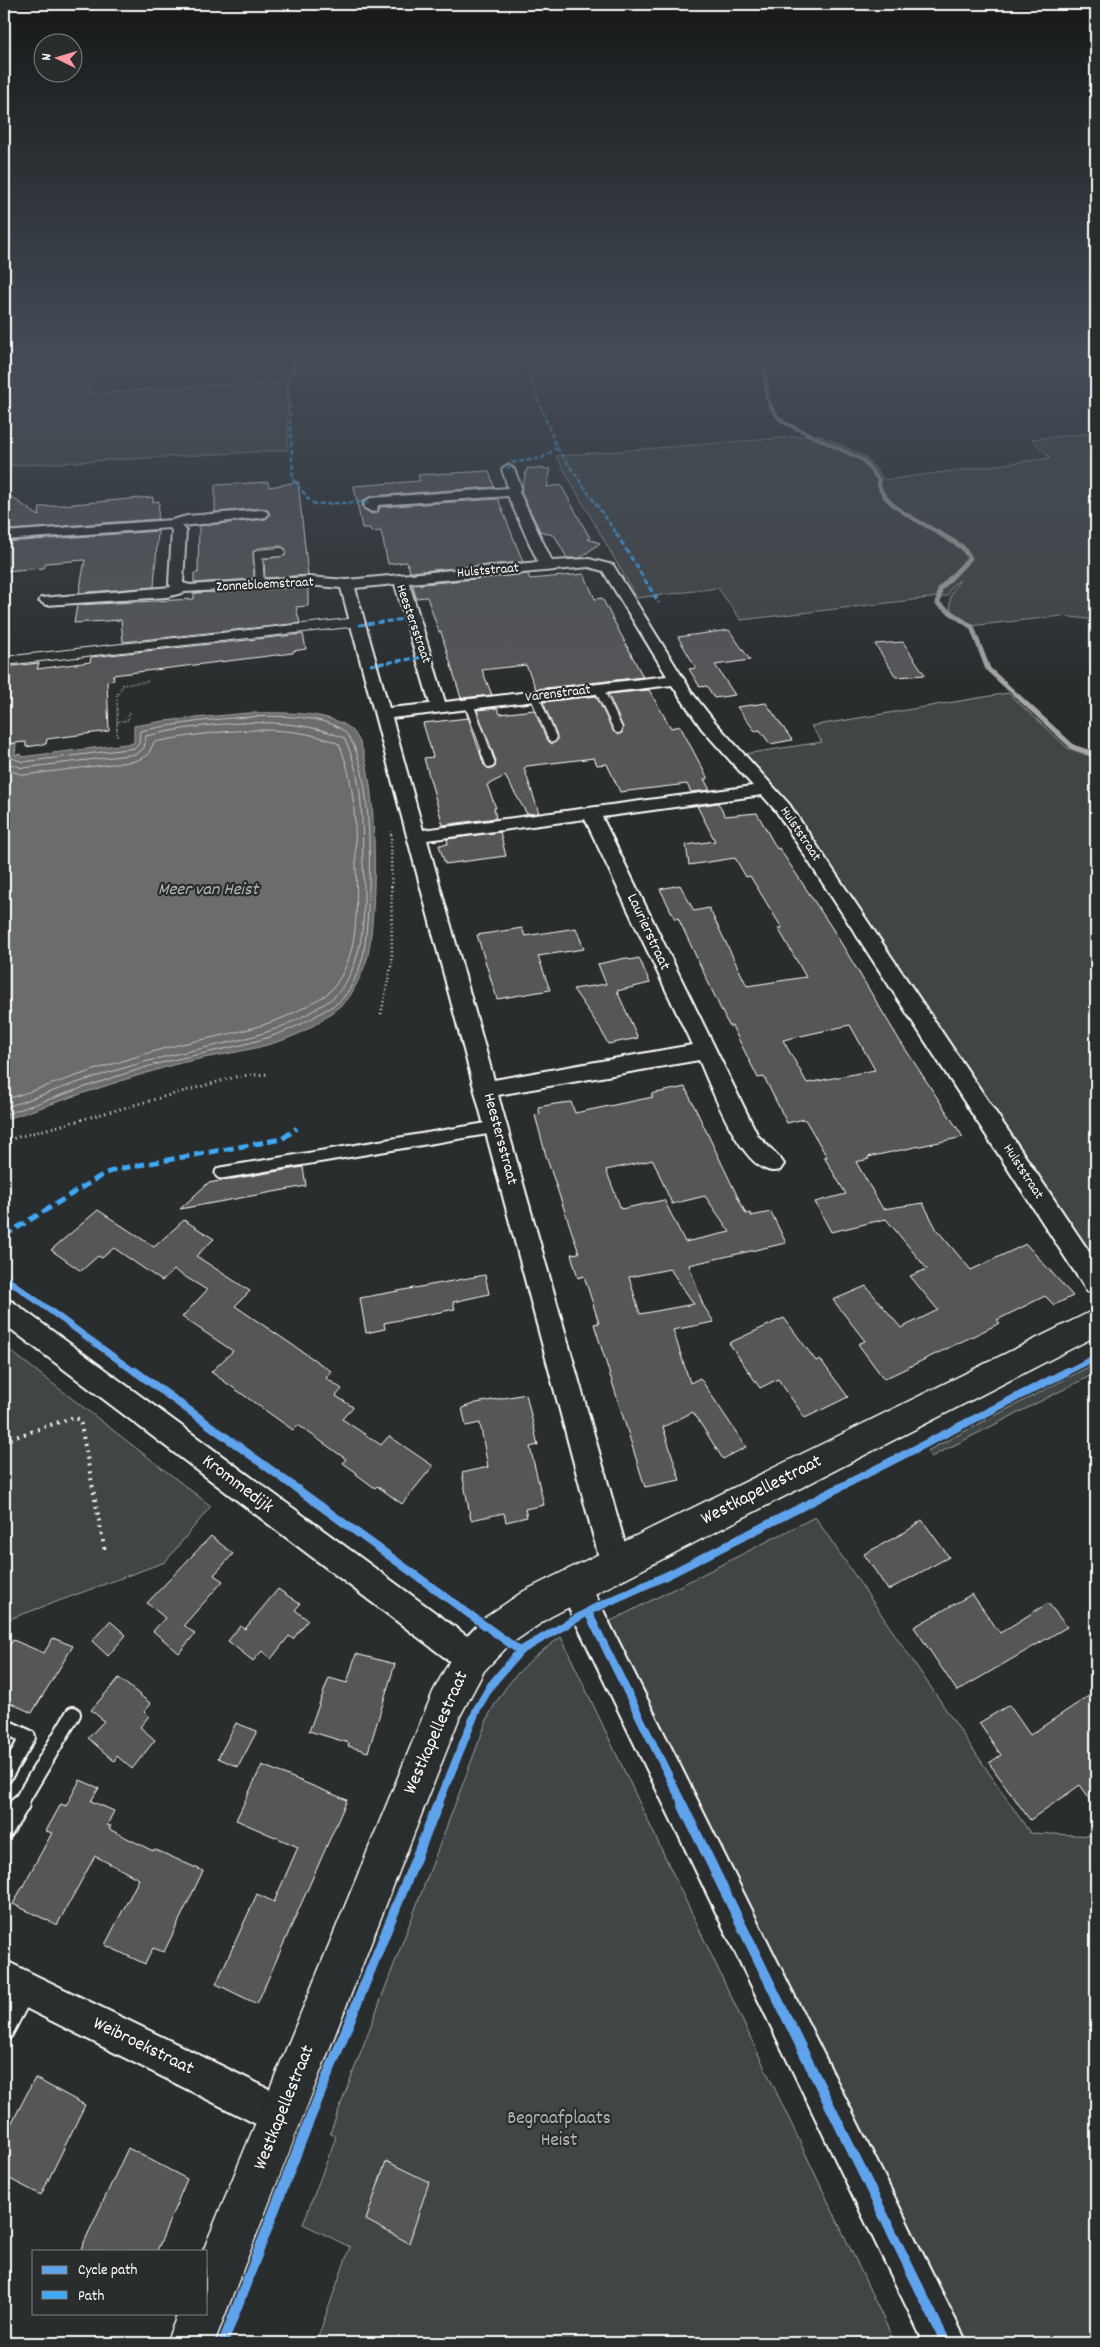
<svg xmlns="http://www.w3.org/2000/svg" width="1100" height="2347" viewBox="0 0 1100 2347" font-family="Dekko,sans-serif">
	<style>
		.green { fill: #414445; stroke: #a0a2a2 }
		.water { fill: #6a6c6d; stroke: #a6a7a7 }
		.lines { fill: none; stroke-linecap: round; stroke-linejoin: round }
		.shore { stroke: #c3c4c5; stroke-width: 1 }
		.stream-far2 { stroke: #a6a7a7; stroke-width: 4 }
		.stream-far1 { stroke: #a6a7a7; stroke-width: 5 }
		.stream { stroke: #a6a7a7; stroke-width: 6 }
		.building { fill: #555758; stroke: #fff; fill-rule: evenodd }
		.lane-far4-casing { stroke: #fff; stroke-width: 10 }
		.lane-far3-casing { stroke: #fff; stroke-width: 12 }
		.lane-far2-casing { stroke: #fff; stroke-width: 15 }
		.lane-far1-casing { stroke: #fff; stroke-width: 18 }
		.lane-casing { stroke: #fff; stroke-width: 22 }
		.street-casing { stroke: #fff; stroke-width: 4 }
		.secondary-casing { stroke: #fff; stroke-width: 3 }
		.path-far3 { stroke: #fff; stroke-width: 2; stroke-dasharray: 0.5 2; stroke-linecap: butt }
		.path-far2 { stroke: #fff; stroke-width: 2.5; stroke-dasharray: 1 3; stroke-linecap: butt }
		.path-far1 { stroke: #fff; stroke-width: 3; stroke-dasharray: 1 4; stroke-linecap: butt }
		.path { stroke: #fff; stroke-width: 4; stroke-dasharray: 2 5; stroke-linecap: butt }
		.lane-far4 { stroke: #2a2d2e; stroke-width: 8 }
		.lane-far3 { stroke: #2a2d2e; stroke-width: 9 }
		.lane-far2 { stroke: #2a2d2e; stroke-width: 11 }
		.lane-far1 { stroke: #2a2d2e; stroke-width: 14 }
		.lane { stroke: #2a2d2e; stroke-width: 18 }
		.street { fill: #2a2d2e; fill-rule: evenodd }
		.secondary { fill: #2a2d2e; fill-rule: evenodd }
		.quiet-far2 { stroke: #3fa9f5; stroke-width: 2.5; stroke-dasharray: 5 2.5; stroke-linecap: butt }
		.quiet-far1 { stroke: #3fa9f5; stroke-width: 3; stroke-dasharray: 6 3; stroke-linecap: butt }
		.quiet { stroke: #3fa9f5; stroke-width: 5; stroke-dasharray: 10 5; stroke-linecap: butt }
		.cycleway-far2-casing { stroke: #2a2d2e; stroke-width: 9 }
		.cycleway-far1-casing { stroke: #2a2d2e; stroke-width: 11 }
		.cycleway-casing { stroke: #2a2d2e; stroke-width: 13 }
		.cycleway-far2 { stroke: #60a3ed; stroke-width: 6 }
		.cycleway-far1 { stroke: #60a3ed; stroke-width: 8 }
		.cycleway { stroke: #60a3ed; stroke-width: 10 }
		.labels { text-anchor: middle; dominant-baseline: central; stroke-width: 4.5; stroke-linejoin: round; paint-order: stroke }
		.far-street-label { font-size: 14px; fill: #fff; stroke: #2a2d2e }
		.street-label { font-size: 16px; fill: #fff; stroke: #2a2d2e }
		.water-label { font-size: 18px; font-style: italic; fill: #b4b6b6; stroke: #2a2d2e }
		.near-street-label { font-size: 19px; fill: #fff; stroke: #2a2d2e }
		.near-park-label { font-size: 19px; fill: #b3b4b5; stroke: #2a2d2e }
	</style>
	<rect width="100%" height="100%" fill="#2a2d2e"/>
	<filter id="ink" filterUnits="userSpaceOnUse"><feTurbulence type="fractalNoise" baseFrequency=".02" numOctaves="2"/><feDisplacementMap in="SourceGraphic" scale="10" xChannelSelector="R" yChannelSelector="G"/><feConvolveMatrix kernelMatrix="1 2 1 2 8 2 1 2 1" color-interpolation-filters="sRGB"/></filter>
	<g filter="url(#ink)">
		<path class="green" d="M4 359H104L87 394 287 380 288 450 4 466C4 439 12 416 15 389L4 383Z
			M1096 433V620L1062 616 970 626C945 614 945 599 960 580L952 586 947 596 741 620 718 588 637 598 556 456 819 435 864 456 885 480 1050 458 1032 439Z
			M1008 693 1068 748 1096 758V1264L774 785 744 754 822 742 811 726Z
			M4 1346 211 1506 165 1562 4 1621Z
			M1096 1363V1373L931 1457 927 1451Z
			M815 1517 1030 1833 1096 1836V2343H963L607 1623Z
			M561 1637 895 2343H316L350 2247 303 2224 336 2137 330 2133 489 1715C508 1679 528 1660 561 1637Z"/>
		<path class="water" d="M248 713C276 713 328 710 351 729 381 754 377 922 367 959 364 969 352 996 345 1002 330 1014 315 1026 298 1034 256 1053 209 1054 166 1067 111 1083 58 1102 4 1120V744L16 743 15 755 21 754V757L134 743V726L164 721Z"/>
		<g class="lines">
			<path class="shore" d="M4 749 9 750 12 758 23 762 135 748 139 744 140 731C183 722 305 704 341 729 378 753 371 915 363 956 360 970 352 987 343 998 338 1004 329 1008 322 1012 271 1046 211 1049 153 1065 103 1080 54 1098 4 1115
				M4 756 10 764 23 768 136 754 144 748 146 736C205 723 288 713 344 738 364 777 362 822 363 864 365 907 367 961 336 995 331 1000 324 1004 317 1008 266 1042 203 1045 145 1062 97 1075 51 1092 4 1108
				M4 769 24 775 136 761 148 755 154 742C209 732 287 720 339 744 356 783 355 825 356 866 357 906 360 958 331 990 327 995 319 999 313 1002 267 1032 213 1035 162 1049 109 1064 57 1083 4 1100"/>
			<path class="stream-far2" d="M291 359 293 373
				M761 359C771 387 758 398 783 422L863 460 879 480C876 503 923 523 941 534"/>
			<path class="stream-far1" d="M939 533 962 547 970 558 940 589 938 604 972 627 988 669 1073 747 1091 753"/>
			<path class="stream" d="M1087 752 1096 755"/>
		</g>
		<path class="building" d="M527 468 551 469 547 487 561 485 590 538 588 539 600 543 580 558H567L555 536 540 531 521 492Z
			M489 471 494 487 371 496 362 501 363 508 372 514 378 512 380 507 498 499 523 562 410 572 407 562 388 564 381 531 371 532 370 528H362L354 486 420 481 418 475Z
			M268 482 269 487 298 482 308 575 265 578 264 559 285 556 286 549 281 546 258 548 253 551 254 579 194 583V573H198L199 526 266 519 270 515 268 510 261 508 215 512V485Z
			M4 492 39 516 40 507 153 497V502L159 501 158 519 10 530V526L4 527Z
			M158 531 154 587 79 593 85 560 46 563 44 568 4 571 7 542Z
			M528 574 530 579 584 574 595 599 602 598 643 677 536 689 526 665 482 670 492 695 461 698 441 632H439L427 597 416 598 413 585Z
			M308 587V606L296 607 300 623 123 642 121 620 74 623 77 605 194 599V593Z
			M729 630 750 660 715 665 735 695 714 698 707 686 700 687 689 669 696 668 678 637Z
			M303 634 306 649 293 651V653L113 675 114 680 107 681 109 731 47 739 46 744 26 747V742L4 744V667L39 663 37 669 90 662 91 657Z
			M903 642 925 675 896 677 875 644Z
			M649 690 671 728 680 726 708 779H704L710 790 691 792 687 784 620 792 607 764 597 765 594 758 527 766 524 768 539 813 527 814 505 776 487 785 496 808H494L496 818 443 825 424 758 433 757 423 723 468 718 466 711 484 765 492 769 495 767 496 761 477 710 497 708 500 714 534 710 547 740 552 744 557 741V736L543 702 596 696 613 731 618 735 622 733 623 727 608 694Z
			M766 703 792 740 770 744 760 730 755 731 737 707Z
			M718 803 725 816 757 813 777 849 779 848 832 928 900 1041 963 1137 868 1157 869 1159 856 1162 883 1209 923 1203 937 1230 971 1270 1026 1244 1073 1296 1054 1305 1045 1296 997 1320 1000 1323 884 1379 858 1344 865 1341 833 1300 866 1286 901 1328 938 1310 910 1276 927 1269 886 1219 831 1232 815 1202 846 1194 824 1157H827L806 1121 804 1119 787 1123 764 1077 758 1078 732 1026 730 1027 726 1020 678 918 675 919 660 889 680 885 694 911 709 908 747 986 806 977 778 928H782L750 876 746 877 735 858 689 865 686 845 715 841 697 806ZM850 1025 875 1070 807 1083 783 1040Z
			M500 832 506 856 445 864 439 845 448 844 447 839Z
			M522 928 525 936 576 928 584 949 538 956 550 990 497 999 477 935Z
			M626 958 630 960 639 958 650 983 617 991 638 1038 608 1044 600 1028 573 989 606 984 598 964Z
			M685 1087 746 1214 750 1213 751 1216 771 1212 786 1243 689 1265 703 1305 714 1322 673 1330 690 1383 700 1378 746 1447 723 1459 693 1412 663 1427 680 1480 645 1487 594 1324 599 1323 584 1276 578 1278 571 1254 579 1253 546 1156 535 1115 540 1114 538 1107 555 1104 571 1102 575 1113 653 1097 651 1094ZM653 1160 672 1204 705 1196 730 1232 685 1242 664 1200 621 1209 606 1170ZM670 1269 694 1304 640 1314 629 1277Z
			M303 1167 306 1186 180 1209 208 1183Z
			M98 1210 154 1247 184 1220 214 1239 196 1256 250 1291 235 1306 331 1371 326 1378 342 1389 336 1396 353 1407 342 1419 381 1445 389 1436 433 1466 402 1504 377 1486 375 1488 356 1474 357 1473 343 1463 346 1459 298 1425 293 1430 211 1372 233 1351 182 1317 207 1290 174 1270 162 1281 114 1248 102 1258 98 1256 81 1271 51 1250Z
			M485 1275 489 1294 453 1302 455 1309 384 1323 385 1329 366 1333 360 1298Z
			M784 1318 816 1361 820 1359 848 1397 805 1418 778 1379 760 1388 729 1343Z
			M526 1394 538 1445 530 1447 544 1505 525 1509 527 1517 506 1522 504 1513 471 1520 462 1473 488 1467 480 1423 466 1426 462 1408 476 1403Z
			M922 1520 949 1557 888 1590 864 1554 907 1531Z
			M211 1536 233 1554 214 1575 223 1581 184 1625 195 1634 179 1653 153 1631 165 1618 147 1603Z
			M278 1589 300 1604 295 1610 308 1620 293 1639 289 1636 271 1659 262 1651 253 1661 228 1641 240 1626 245 1629Z
			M972 1594 1000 1633 1048 1603 1067 1627 957 1691 914 1627Z
			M110 1621 126 1635 108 1656 92 1641Z
			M53 1638 73 1646 32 1713 4 1700V1654L13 1640 44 1653Z
			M356 1654 395 1664 368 1752 348 1746 349 1743 309 1731 329 1678 347 1683Z
			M119 1678 151 1704 144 1712 149 1716 140 1727 155 1740 132 1769 117 1756 114 1761 88 1738 104 1721 91 1710Z
			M1096 1691V1807L1080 1785 1030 1820 989 1763 1001 1755 979 1723 1009 1705 1030 1735Z
			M236 1723 257 1731 238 1767 218 1758Z
			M262 1765 347 1800 257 2004 216 1984 257 1894 274 1902 298 1847 236 1820Z
			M80 1780 99 1788 91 1801 114 1811 107 1825 111 1826 109 1829 153 1851 154 1849 203 1871 164 1952 153 1948 145 1964 105 1945 139 1879 95 1856 57 1925 13 1904 52 1833 46 1831 61 1804 66 1806Z
			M35 2078 85 2105 41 2195 4 2176V2138Z
			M128 2148 187 2179 157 2251H80Z
			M386 2161 429 2182 409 2243 366 2220Z"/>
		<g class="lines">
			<g class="lane-far4-casing">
				<path id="lane-far4" d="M260 584 258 554 281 552
					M4 661 358 622
					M599 689 618 729
					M535 697 552 738
					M469 704 487 753"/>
			</g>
			<g class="lane-far3-casing">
				<path id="lane-far3" d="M486 752 490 763"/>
			</g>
			<g class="lane-far2-casing">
				<path id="lane-far2" d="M221 1173 496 1127"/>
			</g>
			<g class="lane-far1-casing">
				<path id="lane-far1" d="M4 1726 28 1737 4 1777
					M19 1805 73 1714"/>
			</g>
			<g class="lane-casing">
				<path id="lane" d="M4 1830 20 1804
					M4 2031 25 1991"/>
			</g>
			<g class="street-casing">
				<path id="street" d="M508 465 514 469 521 487 519 492 552 561 589 559 613 565 693 694 714 721 789 804 1096 1262V1294L1087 1291 776 811 762 795 602 817 758 1136 780 1158 784 1164 780 1170C745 1182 711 1086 699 1060L498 1095 631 1565 627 1575 616 1580 605 1575 601 1565 341 588 308 585 185 592 167 597 46 605 39 601 41 598 171 587 169 583 172 531 170 528 4 540V532L172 520 187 516 261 510 266 511 268 514 266 517 182 526 186 530 183 583 190 585 308 577 347 580 538 562 508 496 378 505 377 511 372 512 365 508 364 502 371 498 508 488 502 469ZM589 567 603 571 667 676 445 702 409 583ZM395 584 430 704 389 708 355 588ZM672 685 702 729 753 786 423 830 392 718ZM585 819 692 1045 494 1080 427 840Z
					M4 1299 13 1302 482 1647 487 1658 482 1669 471 1674 460 1669 4 1324Z
					M574 1570 585 1574 967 2343H924L563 1596 559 1585 563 1574Z
					M4 1960 296 2102 301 2116 296 2130 282 2135 268 2130 4 1997Z"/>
			</g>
			<g class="secondary-casing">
				<path id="secondary" d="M1096 1309V1336L550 1617 509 1645 484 1671 460 1716 214 2343H166L178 2313H206V2251H203L433 1692 458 1645 483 1619 524 1591Z"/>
			</g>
			<path class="path-far3" d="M117 722 128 720 129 713
				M117 736V695L123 685 150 681"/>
			<path class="path-far2" d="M381 1014 392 962 391 831"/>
			<path class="path-far1" d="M4 1141 239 1076 268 1074"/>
			<path class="path" d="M4 1392 10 1439
				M4 1441 74 1417 80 1420 105 1552"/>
			<use href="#lane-far4" class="lane-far4"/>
			<use href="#lane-far3" class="lane-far3"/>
			<use href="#lane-far2" class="lane-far2"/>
			<use href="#lane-far1" class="lane-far1"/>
			<use href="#lane" class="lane"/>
			<use href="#street" class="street"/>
			<use href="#secondary" class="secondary"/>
			<path class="quiet-far2" d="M288 374 293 479 309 500 315 504 371 502
				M557 448 617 534
				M508 469 511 463 542 458 557 448 522 359"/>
			<path class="quiet-far1" d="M616 533 659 603
				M359 625 412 618
				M370 665 424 657"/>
			<path class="quiet" d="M4 1236 104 1174 118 1169 282 1139 297 1128"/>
			<g class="cycleway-far2-casing">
				<path id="cycleway-far2" d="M4 1277 136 1373
					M1065 1373 1096 1357"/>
			</g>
			<g class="cycleway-far1-casing">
				<path id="cycleway-far1" d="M135 1371 520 1651 593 1609 670 1574 1068 1371
					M588 1612 683 1805
					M438 1805 477 1709 491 1685 520 1651"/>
			</g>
			<g class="cycleway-casing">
				<path id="cycleway" d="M682 1804 946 2343
					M223 2343 307 2126 438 1804"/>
			</g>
			<use href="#cycleway-far2" class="cycleway-far2"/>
			<use href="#cycleway-far1" class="cycleway-far1"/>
			<use href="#cycleway" class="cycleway"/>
		</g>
	</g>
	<linearGradient id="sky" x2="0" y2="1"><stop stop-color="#171919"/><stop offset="0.52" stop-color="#444c57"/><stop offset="1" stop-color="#444c57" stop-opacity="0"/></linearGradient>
	<rect width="1100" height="688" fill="url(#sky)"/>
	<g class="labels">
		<g class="far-street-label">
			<text transform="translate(488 571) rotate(-5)">Hulststraat</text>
			<text transform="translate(265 585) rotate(-3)">Zonnebloemstraat</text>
			<text transform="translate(413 624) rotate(71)">Heestersstraat</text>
			<text transform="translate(558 694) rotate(-7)">Varenstraat</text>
			<text transform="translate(800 834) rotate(56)">Hulststraat</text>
			<text transform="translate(1023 1172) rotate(57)">Hulststraat</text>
		</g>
		<g class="street-label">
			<text transform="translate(648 932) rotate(65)">Laurierstraat</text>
			<text transform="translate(500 1139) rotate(75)">Heestersstraat</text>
		</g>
		<g class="water-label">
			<text x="208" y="890">Meer van Heist</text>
		</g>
		<g class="near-street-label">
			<text transform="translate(237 1485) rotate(37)">Krommedijk</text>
			<text transform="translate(762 1491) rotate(-27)">Westkapellestraat</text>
			<text transform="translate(437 1733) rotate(-66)">Westkapellestraat</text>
			<text transform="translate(143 2047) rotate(26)">Weibroekstraat</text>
			<text transform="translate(285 2108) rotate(-68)">Westkapellestraat</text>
		</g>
		<g class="near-park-label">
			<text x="559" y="2119">Begraafplaats<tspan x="559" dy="22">Heist</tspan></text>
		</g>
	</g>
	<rect width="1100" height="2347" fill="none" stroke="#2a2d2e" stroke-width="20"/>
	<rect x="10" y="10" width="1080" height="2327" fill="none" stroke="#fff" stroke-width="2" filter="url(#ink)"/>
	<rect x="32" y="2250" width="175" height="65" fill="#2a2d2e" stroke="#7f8182"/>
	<rect x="42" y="2266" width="25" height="8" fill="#60a3ed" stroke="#7f8182"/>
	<text x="78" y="2274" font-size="15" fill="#ffffff">Cycle path</text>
	<rect x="42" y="2291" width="25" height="8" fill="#3fa9f5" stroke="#7f8182"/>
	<text x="78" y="2300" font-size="15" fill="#ffffff">Path</text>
	<g transform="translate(58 58) rotate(275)"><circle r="24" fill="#2a2d2e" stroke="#7f8182"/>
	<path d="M0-4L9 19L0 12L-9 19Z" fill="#ff9aa2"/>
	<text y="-8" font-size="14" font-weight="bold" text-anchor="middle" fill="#ffffff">N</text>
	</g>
</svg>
